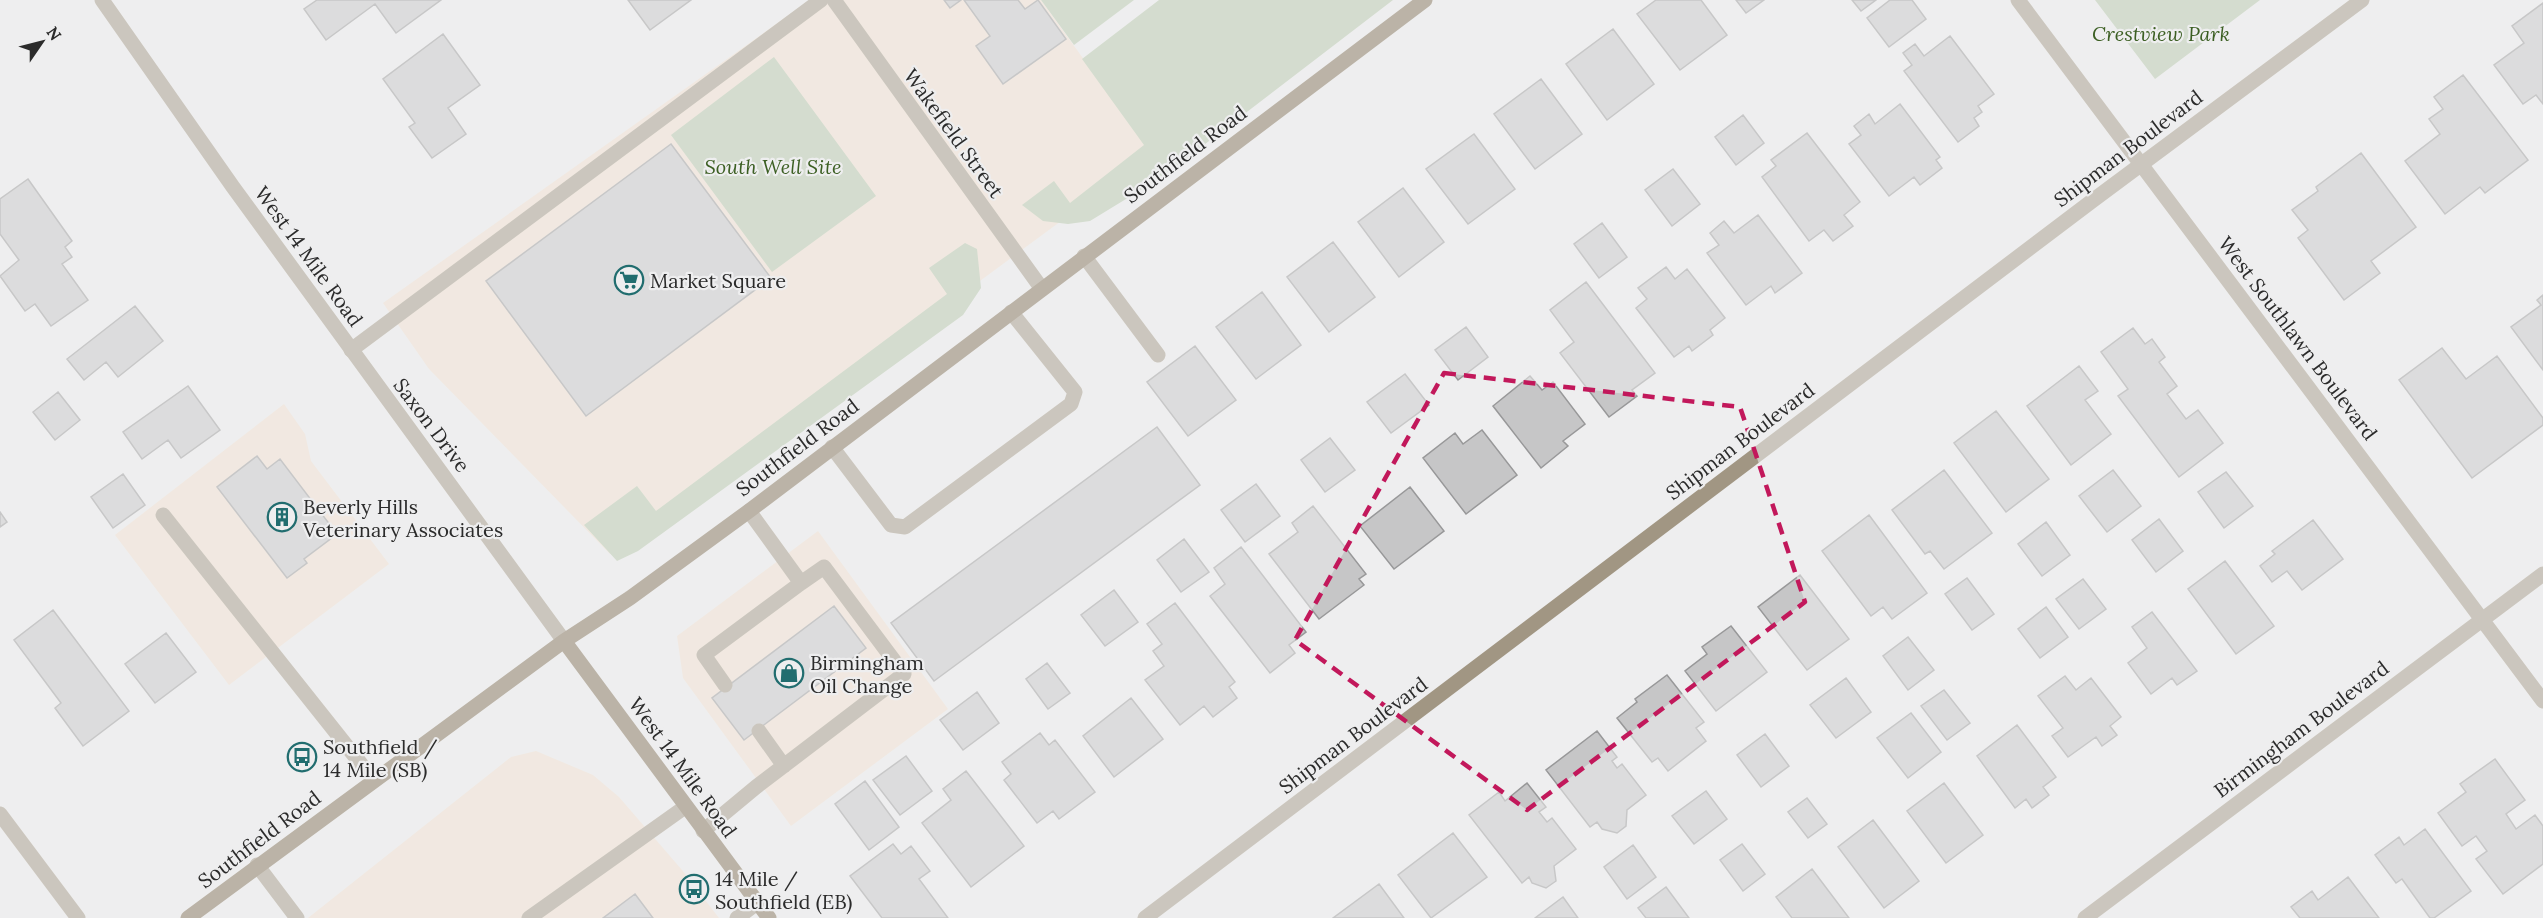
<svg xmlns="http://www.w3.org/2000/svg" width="2543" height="918" viewBox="0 0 2543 918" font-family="Lora,serif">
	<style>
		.commercial { fill: #f3e1d0 }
		.green { fill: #b3c6a8 }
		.building { fill: #c6c6c7; stroke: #989899; stroke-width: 1.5 }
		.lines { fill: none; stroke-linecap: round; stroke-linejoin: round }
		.lane { stroke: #a19683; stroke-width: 15 }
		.street { stroke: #a19683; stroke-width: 15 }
		.secondary { stroke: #7c6b50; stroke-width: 15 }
		.marked { fill: none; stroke: #c2185b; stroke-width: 4.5; stroke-dasharray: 12 8; stroke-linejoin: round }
		.labels { text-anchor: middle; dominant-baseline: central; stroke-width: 4.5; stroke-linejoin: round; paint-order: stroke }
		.park-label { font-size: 20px; font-style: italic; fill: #3c5f23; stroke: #eeeeef }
		.street-label { font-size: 20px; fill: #2b2b2b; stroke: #eeeeef }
		.poi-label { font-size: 20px; fill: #2b2b2b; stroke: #eeeeef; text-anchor: start }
	</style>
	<rect width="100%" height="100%" fill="#eeeeef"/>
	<path class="commercial" d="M810 0H1041L1152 154 610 554 429 369 383 303Z
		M284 404 305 434 311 461 389 564 229 685 115 535Z
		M818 531 948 709 791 826 683 678 677 636Z
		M536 751 593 775 619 797 682 870 719 918H308L511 757Z"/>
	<path class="green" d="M1041 0H1134L1074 45Z
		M1159 0H1393L1162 177 1090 221 1068 224 1043 221 1022 205 1054 181 1070 203 1144 145 1082 59Z
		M2095 0H2260L2155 79Z
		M774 57 876 196 772 272 671 135Z
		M965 243 977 249 981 288 963 315 638 551 617 561 584 525 637 486 656 511 947 294 929 268Z"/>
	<path class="building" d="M317 0H441L396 33 375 4 326 40 304 9Z
		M628 0H691L650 30Z
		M944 0H961L950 8Z
		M964 0H1018L1025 9 1038 0 1066 39 1003 84 976 46 990 36Z
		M1656 0H1701L1727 35 1680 70 1637 14Z
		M1736 0H1764L1746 13Z
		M1852 0H1876L1861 11Z
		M1890 0H1912L1926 19 1889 47 1867 18Z
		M2543 3V104L2536 95 2523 104 2494 65 2524 43 2512 26Z
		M1613 29 1654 84 1607 120 1566 64Z
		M443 34 480 85 448 108 466 134 432 158 409 127 415 123 383 79Z
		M1950 36 1994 94 1978 106 1982 112 1974 118 1979 126 1958 142 1904 71 1912 65 1903 53 1915 44 1924 56Z
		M2463 75 2528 160 2485 193 2480 187 2445 214 2405 161 2440 134 2429 119 2443 109 2434 97Z
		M1541 79 1582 134 1535 169 1494 114Z
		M1900 104 1940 157 1936 160 1942 168 1920 185 1914 177 1889 196 1849 144 1861 135 1854 126 1869 114 1875 124Z
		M1743 115 1764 143 1736 165 1715 137Z
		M1807 133 1860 202 1844 215 1853 226 1833 241 1824 230 1809 241 1762 177 1776 166 1771 160Z
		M1474 134 1515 189 1468 224 1426 169Z
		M671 144 771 278 586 416 486 281Z
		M2361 153 2416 227 2371 261 2380 273 2344 300 2298 238 2308 230 2292 210 2318 191 2316 187Z
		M1673 169 1700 204 1672 226 1645 190Z
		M28 179 72 241 65 247 72 257 62 264 88 300 51 326 35 304 25 311 0 276 19 260 0 234V199Z
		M1403 188 1444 242 1399 277 1358 222Z
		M1758 215 1802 273 1775 293 1771 286 1746 305 1707 253 1719 245 1710 233 1724 221 1734 233Z
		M1602 223 1627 257 1599 278 1574 244Z
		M1333 242 1375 297 1329 332 1287 277Z
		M1666 267 1675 279 1687 269 1725 318 1710 330 1713 335 1692 351 1689 346 1674 357 1636 308 1647 299 1638 288Z
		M1586 282 1655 373 1632 390 1637 396 1609 417 1560 353 1574 342 1550 310Z
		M1262 292 1301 345 1256 379 1216 327Z
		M2543 295V370L2511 327 2541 305 2537 300Z
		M135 306 163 341 118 377 106 362 84 380 67 359Z
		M1466 327 1488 357 1458 380 1435 350Z
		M2133 328 2145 344 2152 339 2165 357 2159 362 2177 386 2167 394 2186 419 2198 410 2223 443 2179 477 2118 396 2128 389 2101 352Z
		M1195 346 1236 400 1188 436 1147 382Z
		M2442 348 2466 379 2497 356 2543 418V425L2472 478 2399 380Z
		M2079 366 2098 391 2085 400 2111 434 2071 465 2027 406Z
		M1405 374 1429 405 1391 433 1367 402Z
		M1530 376 1542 390 1553 382 1585 424 1563 441 1568 446 1541 468 1493 406Z
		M188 386 220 430 181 458 168 440 142 459 123 432Z
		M58 392 80 420 55 440 33 412Z
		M1996 411 2049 479 2006 512 1954 443Z
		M1157 427 1200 485 934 681 891 623Z
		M1482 430 1517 475 1466 514 1423 458 1455 433 1463 444Z
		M1330 438 1355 470 1325 492 1301 460Z
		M257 456 267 469 280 459 337 534 304 559 307 563 287 578 217 487Z
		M1944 470 1992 533 1944 569 1930 551 1925 554 1892 510Z
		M2113 470 2141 506 2107 532 2079 496Z
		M2226 472 2253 506 2224 528 2198 492Z
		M123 474 145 505 113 528 91 497Z
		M1256 484 1280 516 1245 542 1221 510Z
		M1410 487 1444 531 1394 569 1360 526Z
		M1313 506 1366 574 1359 579 1364 585 1319 619 1269 554 1298 532 1292 523Z
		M0 512 7 522 0 527Z
		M1869 515 1927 593 1892 619 1883 607 1871 616 1822 551Z
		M2159 519 2183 551 2156 572 2132 540Z
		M2313 520 2343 559 2302 590 2287 571 2272 582 2260 566 2275 554 2272 551Z
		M2046 522 2070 555 2042 576 2018 544Z
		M1184 539 1209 572 1181 592 1157 560Z
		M1241 547 1306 632 1289 645 1295 653 1270 673 1210 596 1225 584 1214 568Z
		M2225 561 2274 626 2236 654 2188 589Z
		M1800 575 1849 639 1807 670 1758 607Z
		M1967 578 1994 614 1972 630 1945 594Z
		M2083 579 2106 609 2079 629 2056 599Z
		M1114 590 1138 622 1105 646 1081 615Z
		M1175 603 1235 682 1229 687 1237 698 1213 717 1204 706 1180 725 1145 680 1164 666 1153 651 1162 644 1147 624Z
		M834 606 866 648 744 740 712 698Z
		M2046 607 2068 637 2040 658 2018 629Z
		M53 610 129 711 83 746 55 708 61 703 14 640Z
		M2152 612 2197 671 2177 685 2172 678 2151 694 2128 663 2147 648 2132 627Z
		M1731 626 1767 672 1716 711 1685 671 1707 654 1702 647Z
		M166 633 196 672 155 703 125 664Z
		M1908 637 1934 670 1908 690 1883 656Z
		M1047 663 1070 693 1048 709 1026 679Z
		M1667 675 1704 722 1696 728 1706 741 1668 771 1658 758 1652 762 1617 718 1637 702 1635 699Z
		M2065 676 2076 690 2091 678 2121 717 2110 726 2117 735 2102 746 2096 737 2068 757 2052 736 2063 728 2038 696Z
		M1846 678 1871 712 1836 738 1810 705Z
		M1944 690 1970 723 1947 740 1921 706Z
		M977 692 999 723 963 750 940 720Z
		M1131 698 1163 739 1114 777 1083 736Z
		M1911 713 1941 752 1908 778 1877 738Z
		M2017 725 2056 777 2043 787 2049 795 2032 808 2026 799 2015 808 1977 756Z
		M1597 731 1617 757 1612 761 1617 768 1622 764 1646 795 1627 810 1626 826 1617 833 1602 829 1597 822 1590 827 1546 770Z
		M1040 733 1049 745 1055 740 1095 792 1059 819 1053 811 1037 823 1004 780 1011 774 1002 762Z
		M1765 734 1789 766 1761 787 1737 755Z
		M906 756 932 791 900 815 873 780Z
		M2495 759 2525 800 2506 814 2516 829 2535 815 2543 826V864L2503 894 2476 859 2487 851 2476 836 2462 846 2438 813 2466 792 2460 784Z
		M966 771 1024 846 971 887 922 823 951 800 943 789Z
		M865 781 899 827 869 850 835 804Z
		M1527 783 1546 807 1539 812 1547 822 1552 818 1576 849 1554 866 1556 881 1546 888 1532 883 1529 877 1522 883 1469 815 1499 792 1505 801Z
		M1944 783 1983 835 1946 863 1907 811Z
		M1706 791 1727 819 1694 844 1672 816Z
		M1807 798 1827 824 1808 838 1788 812Z
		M1873 820 1919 881 1884 908 1838 847Z
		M2425 829 2471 891 2434 918H2430L2402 879 2396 883 2375 855 2399 837 2404 845Z
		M1453 833 1487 877 1431 918 1398 875Z
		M893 844 901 854 911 846 930 871 919 879 948 918H882L850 876Z
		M1742 844 1765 874 1743 891 1720 860Z
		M1633 845 1656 877 1627 899 1604 867Z
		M1812 869 1849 918H1792L1776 897Z
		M2348 877 2379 918H2300L2291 907 2312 891 2318 900Z
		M1379 884 1404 918H1333Z
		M1666 887 1689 918H1646L1638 908Z
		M635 894 653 918H603Z
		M1563 897 1578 918H1535Z"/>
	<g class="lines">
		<path class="lane" d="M1084 256 1158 355
			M351 350 821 0
			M832 447 891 525 905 527 1071 404 1075 392 1011 312
			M163 515 373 779
			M725 685 704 655 801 583
			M759 731 784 766
			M703 831 756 787 904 674 824 567 801 583 749 511
			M257 865 297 918
			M529 918 685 807
			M737 918 757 903"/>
		<path class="street" d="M102 0 233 187 564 641
			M834 0 1042 289
			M2018 0 2543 701
			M0 814 78 918
			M1145 918 2092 201 2362 0
			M2085 918 2543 574"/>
		<path class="secondary" d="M564 641 769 918
			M188 918 564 641 630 598 749 511 1425 0"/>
	</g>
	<path d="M0 0H2543V918H0ZM1444 373 1740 407 1805 602 1527 810 1295 640Z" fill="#eeeeef" fill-opacity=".55" fill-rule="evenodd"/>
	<path class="marked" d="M1444 373 1740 407 1805 602 1527 810 1295 640Z"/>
	<defs>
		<g id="supermarket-ring" transform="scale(1.5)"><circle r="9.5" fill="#eeeeef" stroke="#216d6f" stroke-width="1.5"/><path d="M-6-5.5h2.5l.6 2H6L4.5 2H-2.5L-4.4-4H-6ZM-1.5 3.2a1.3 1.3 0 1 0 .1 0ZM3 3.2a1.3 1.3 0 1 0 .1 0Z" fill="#216d6f"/></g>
		<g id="building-ring" transform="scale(1.5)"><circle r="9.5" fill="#eeeeef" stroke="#216d6f" stroke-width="1.5"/><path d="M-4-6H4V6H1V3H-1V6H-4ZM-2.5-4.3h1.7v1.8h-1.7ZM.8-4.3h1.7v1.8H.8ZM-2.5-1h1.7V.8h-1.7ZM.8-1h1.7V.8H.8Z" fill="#216d6f"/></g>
		<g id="shop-ring" transform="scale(1.5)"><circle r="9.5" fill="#eeeeef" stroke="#216d6f" stroke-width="1.5"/><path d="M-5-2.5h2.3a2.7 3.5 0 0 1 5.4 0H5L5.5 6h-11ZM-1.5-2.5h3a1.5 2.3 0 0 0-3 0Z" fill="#216d6f"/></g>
		<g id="bus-ring" transform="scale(1.5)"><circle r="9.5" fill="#eeeeef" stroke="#216d6f" stroke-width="1.5"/><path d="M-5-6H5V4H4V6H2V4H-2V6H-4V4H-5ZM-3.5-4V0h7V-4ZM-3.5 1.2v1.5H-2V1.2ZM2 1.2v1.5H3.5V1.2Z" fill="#216d6f"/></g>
	</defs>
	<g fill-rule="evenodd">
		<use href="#supermarket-ring" x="629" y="280"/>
		<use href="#building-ring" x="282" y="517"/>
		<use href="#shop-ring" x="789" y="673"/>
		<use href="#bus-ring" x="302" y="757"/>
		<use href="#bus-ring" x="694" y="889"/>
	</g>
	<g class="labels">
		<g class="park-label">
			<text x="2161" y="33">Crestview Park</text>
			<text x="773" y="166">South Well Site</text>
		</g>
		<g class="street-label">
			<text transform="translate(954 133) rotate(54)">Wakefield Street</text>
			<text transform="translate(2128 148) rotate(-37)">Shipman Boulevard</text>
			<text transform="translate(1185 154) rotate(-37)">Southfield Road</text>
			<text transform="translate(309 256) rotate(54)">West 14 Mile Road</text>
			<text transform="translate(2298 338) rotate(53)">West Southlawn Boulevard</text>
			<text transform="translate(432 425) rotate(53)">Saxon Drive</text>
			<text transform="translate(1740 441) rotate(-37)">Shipman Boulevard</text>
			<text transform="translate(797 447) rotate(-37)">Southfield Road</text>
			<text transform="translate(2301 729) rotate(-37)">Birmingham Boulevard</text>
			<text transform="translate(1353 735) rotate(-37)">Shipman Boulevard</text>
			<text transform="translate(683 767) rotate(54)">West 14 Mile Road</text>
			<text transform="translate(259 839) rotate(-37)">Southfield Road</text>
		</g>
		<g class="poi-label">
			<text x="650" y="280">Market Square</text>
			<text x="303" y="506">Beverly Hills<tspan x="303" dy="23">Veterinary Associates</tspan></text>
			<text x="810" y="662">Birmingham<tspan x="810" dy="23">Oil Change</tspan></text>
			<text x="323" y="746">Southfield /<tspan x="323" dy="23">14 Mile (SB)</tspan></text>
			<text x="715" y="878">14 Mile /<tspan x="715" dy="23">Southfield (EB)</tspan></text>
		</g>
	</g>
	<g transform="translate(42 42) rotate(55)" stroke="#eeeeef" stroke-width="4.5" paint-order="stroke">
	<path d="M0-4.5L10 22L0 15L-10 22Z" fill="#2b2b2b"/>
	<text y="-9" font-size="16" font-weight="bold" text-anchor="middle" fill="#2b2b2b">N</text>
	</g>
</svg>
